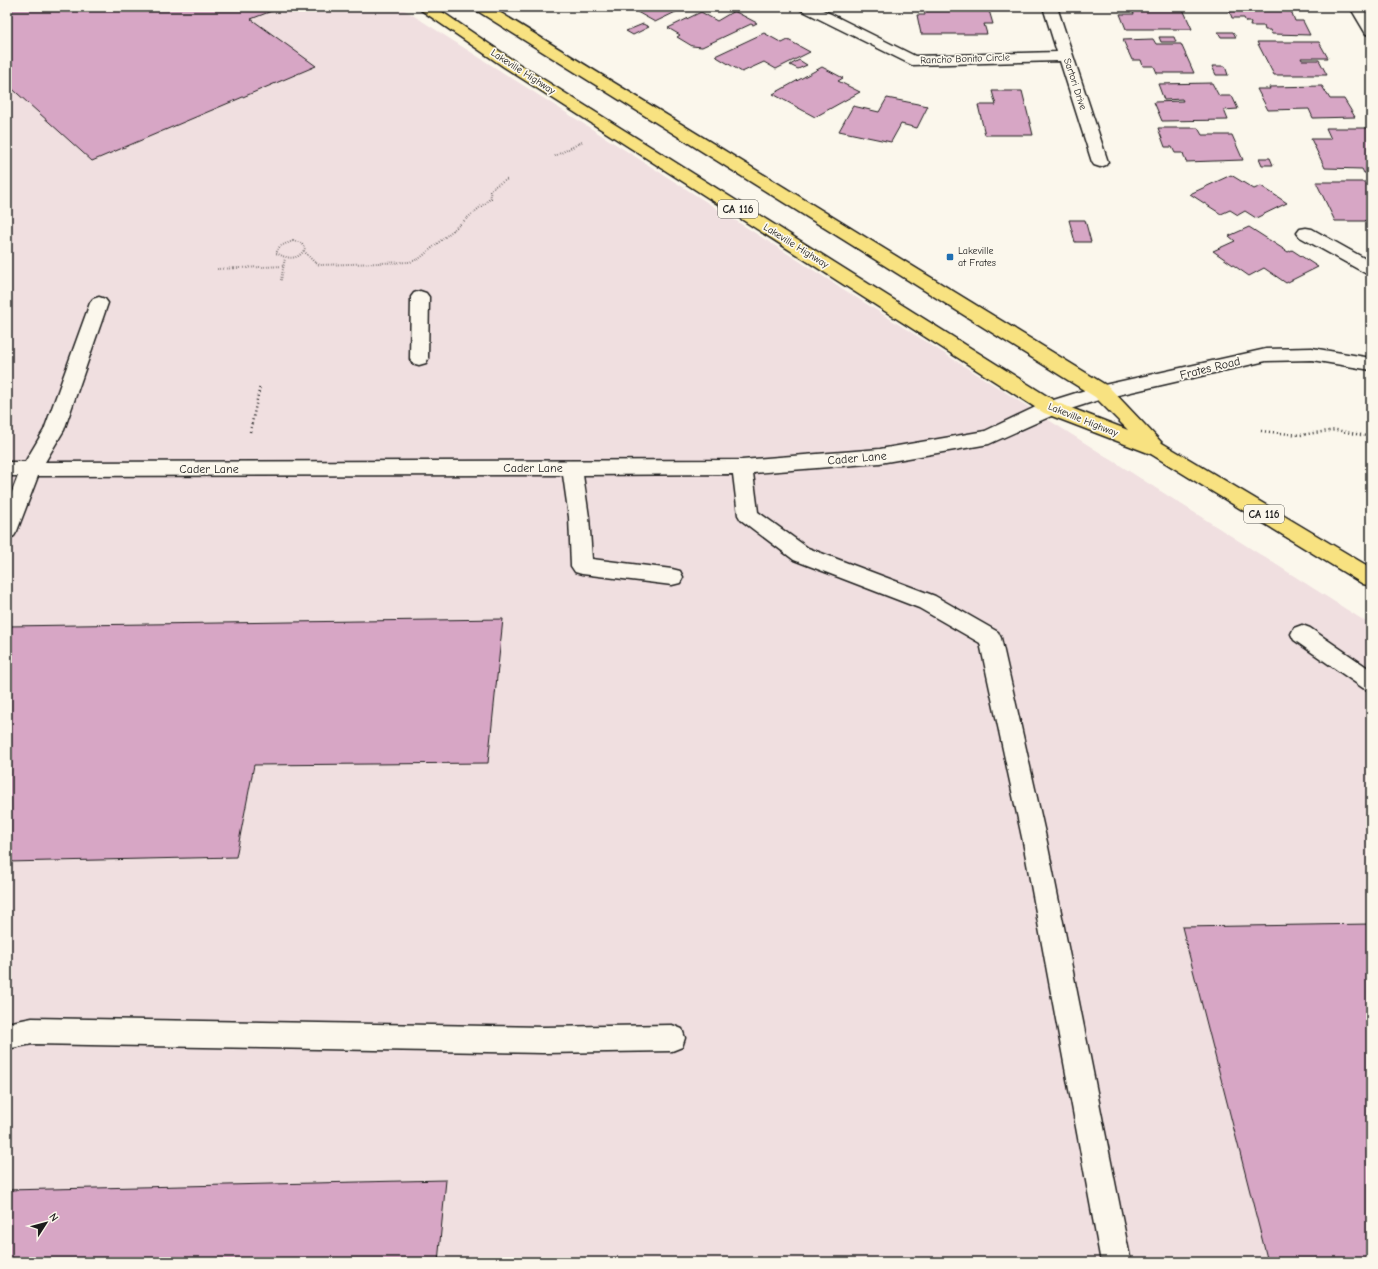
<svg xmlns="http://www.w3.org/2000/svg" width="1378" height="1269" viewBox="0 0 1378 1269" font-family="'Comic Neue',sans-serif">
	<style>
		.built { fill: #f0dfe0 }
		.building { fill: #d7a6c5; stroke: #1c1c1c }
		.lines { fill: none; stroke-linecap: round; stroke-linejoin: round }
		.minor-casing { stroke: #1c1c1c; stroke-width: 3 }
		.major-casing { stroke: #1c1c1c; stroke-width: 3 }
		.path-far1 { stroke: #1c1c1c; stroke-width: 2; stroke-dasharray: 0.5 2; stroke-linecap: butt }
		.path { stroke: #1c1c1c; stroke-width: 2.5; stroke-dasharray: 1 3; stroke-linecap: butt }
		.minor { fill: #fbf7ec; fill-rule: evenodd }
		.major { fill: #f8e281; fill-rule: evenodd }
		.poi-dot { fill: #1f6fb2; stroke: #fbf7ec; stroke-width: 1.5 }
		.labels { text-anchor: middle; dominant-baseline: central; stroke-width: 3.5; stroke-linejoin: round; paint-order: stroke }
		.far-street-label { font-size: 10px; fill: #1c1c1c; stroke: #fbf7ec }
		.far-poi-label { font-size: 10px; fill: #1c1c1c; stroke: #fbf7ec; text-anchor: start }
		.shield { fill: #fbf7ec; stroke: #5f5e5a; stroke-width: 1 }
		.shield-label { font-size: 11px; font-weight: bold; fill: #1c1c1c }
		.street-label { font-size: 12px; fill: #1c1c1c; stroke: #fbf7ec }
	</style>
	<rect width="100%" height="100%" fill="#fbf7ec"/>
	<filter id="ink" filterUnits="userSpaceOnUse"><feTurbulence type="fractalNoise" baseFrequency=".025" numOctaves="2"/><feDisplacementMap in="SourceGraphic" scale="8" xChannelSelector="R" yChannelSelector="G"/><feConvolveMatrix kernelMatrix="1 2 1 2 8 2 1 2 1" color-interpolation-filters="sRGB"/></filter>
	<g filter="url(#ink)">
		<path class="built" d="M7 7H400L1371 625V1262H7Z"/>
		<path class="building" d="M7 7H282L251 19 316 66 92 161 7 84Z
			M632 7H686L655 22 630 8Z
			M944 7H988L993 24H984L987 34H921L917 15H925L924 8Z
			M1141 7H1182L1192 29H1126L1120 14H1134L1132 8Z
			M1228 7 1290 8 1295 21H1303L1310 35 1272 34 1270 30H1265L1264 26H1250L1251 22H1246L1244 18H1232Z
			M734 11 757 23 753 25 751 24 702 47 692 46 677 37 680 35 668 28 701 12 717 21Z
			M643 24 649 27 633 35 626 31Z
			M1218 32H1233L1236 37H1221Z
			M764 33 782 43 788 40 810 52 776 69 764 62 742 72 715 56Z
			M1159 37H1174L1176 42H1161Z
			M1153 39 1156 44H1181L1194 73H1157L1154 66H1143L1141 60H1132L1123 40Z
			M1257 42H1319L1328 58H1301L1302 60H1319L1327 75H1274Z
			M799 60 807 65 798 69 790 65Z
			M1212 66H1225L1228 75H1216Z
			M822 67 843 78 838 81 860 92 815 117 773 94Z
			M1212 83 1219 96H1232L1238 109 1224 110 1228 120 1162 121 1154 102 1183 101 1182 99 1164 100 1158 84Z
			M1322 86 1330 99H1344L1355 117 1313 118 1309 109 1268 110 1257 89H1270L1269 87Z
			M992 91H1022L1033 135H985L978 105H996Z
			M887 98 928 106 917 128 901 124 891 142 839 131 853 106 879 112Z
			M1158 128H1198L1202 135H1232L1243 160 1186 162 1183 153H1175L1172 147H1165Z
			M1326 128H1368L1371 134V173H1364L1362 169 1325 168 1311 139H1331Z
			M1259 158H1270L1273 165H1262Z
			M1231 175 1254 189 1261 186 1287 203 1256 218 1245 211 1238 215 1230 210 1221 214 1190 194Z
			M1316 182H1371V221H1335Z
			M1069 220H1085L1091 242H1075Z
			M1249 227 1288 252 1292 250 1318 267 1286 283 1264 268 1249 276 1213 251 1235 241 1229 236Z
			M503 619 488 763 254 765 236 857 7 862V626Z
			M1371 924V1262H1268L1182 927Z
			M446 1180 438 1262H7V1190Z"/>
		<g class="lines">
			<g class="minor-casing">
				<path id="minor" d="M799 7H817L915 56 1057 52 1043 7H1057L1108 162 1106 165 1100 167 1094 165 1092 162 1060 61 912 65 801 10Z
					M1350 7H1364L1371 19V35L1366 34Z
					M1306 228 1312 229 1371 262V274L1365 273 1300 237 1297 233 1300 229Z
					M420 291 426 293 429 297 428 359 426 363 419 365 412 363 410 359 411 297 414 293Z
					M99 297 105 299 108 303 64 430 45 462 742 460 880 449 985 431 1044 403 1095 387 1266 349 1312 348 1371 358V370L1312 360 1266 361 1105 398 1058 413 989 444 880 463 753 473 758 512 808 548 935 596 998 632 1001 638 1047 842 1131 1262H1101L1023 842 980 643 919 608 794 560 741 520 738 515 733 474 583 475 589 517 592 559 672 569 680 571 683 577 680 583 672 585 582 574 575 572 571 566 569 517 563 475 38 476 17 531 14 536 7 539V505L18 476H7V462H25L44 430 90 303 93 299Z
					M1302 625 1310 628 1371 670V691L1363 688 1294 640 1291 634 1294 628Z
					M32 1018 543 1027 672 1025 682 1029 685 1038 682 1047 672 1051 543 1053 32 1044 7 1049V1023Z"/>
			</g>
			<g class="major-casing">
				<path id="major" d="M419 7H435L514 61 1058 403 1128 430 1095 397 476 10 474 7H491L1109 387 1162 443 1371 568V586L1363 584 1151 454 1044 413 504 67 421 10Z"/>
			</g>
			<path class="path-far1" d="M555 156 582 142
				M293 241 301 243 305 248C299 261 287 259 276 253L280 246Z
				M304 251 314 262 320 265 410 262 419 259 491 198 490 191 495 186 508 179
				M217 269 284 266
				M281 280 285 258"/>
			<path class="path" d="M1261 431 1300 435 1336 430 1371 437
				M250 432 260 386"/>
			<use href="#minor" class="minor"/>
			<use href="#major" class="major"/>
		</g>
	</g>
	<rect class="poi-dot" x="946" y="253" width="8" height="8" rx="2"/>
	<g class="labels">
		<g class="far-street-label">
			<text transform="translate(965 59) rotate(-2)">Rancho Bonito Circle</text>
			<text transform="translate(523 72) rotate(33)">Lakeville Highway</text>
			<text transform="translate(1075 84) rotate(72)">Sartori Drive</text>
			<text transform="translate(796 246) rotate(32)">Lakeville Highway</text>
			<text transform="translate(1083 420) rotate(22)">Lakeville Highway</text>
		</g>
		<g class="far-poi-label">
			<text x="958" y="251">Lakeville<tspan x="958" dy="12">at Frates</tspan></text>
		</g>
		<g class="shield">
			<rect x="718" y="200" width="40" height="18" rx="3"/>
			<rect x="1244" y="505" width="40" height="18" rx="3"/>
		</g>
		<g class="shield-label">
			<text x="738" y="209">CA 116</text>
			<text x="1264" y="514">CA 116</text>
		</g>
		<g class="street-label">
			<text transform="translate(1210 368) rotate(-14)">Frates Road</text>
			<text transform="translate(857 458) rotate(-5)">Cader Lane</text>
			<text x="533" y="468">Cader Lane</text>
			<text x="209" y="469">Cader Lane</text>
		</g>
	</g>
	<rect width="1378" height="1269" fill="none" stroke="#fbf7ec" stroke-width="24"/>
	<rect x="12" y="12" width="1354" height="1245" fill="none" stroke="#1c1c1c" stroke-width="1.5" filter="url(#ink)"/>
	<g transform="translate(46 1223) rotate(54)" stroke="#fbf7ec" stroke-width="3" paint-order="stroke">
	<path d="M0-3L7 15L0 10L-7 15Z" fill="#1c1c1c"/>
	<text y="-6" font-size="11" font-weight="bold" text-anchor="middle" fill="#1c1c1c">N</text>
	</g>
</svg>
